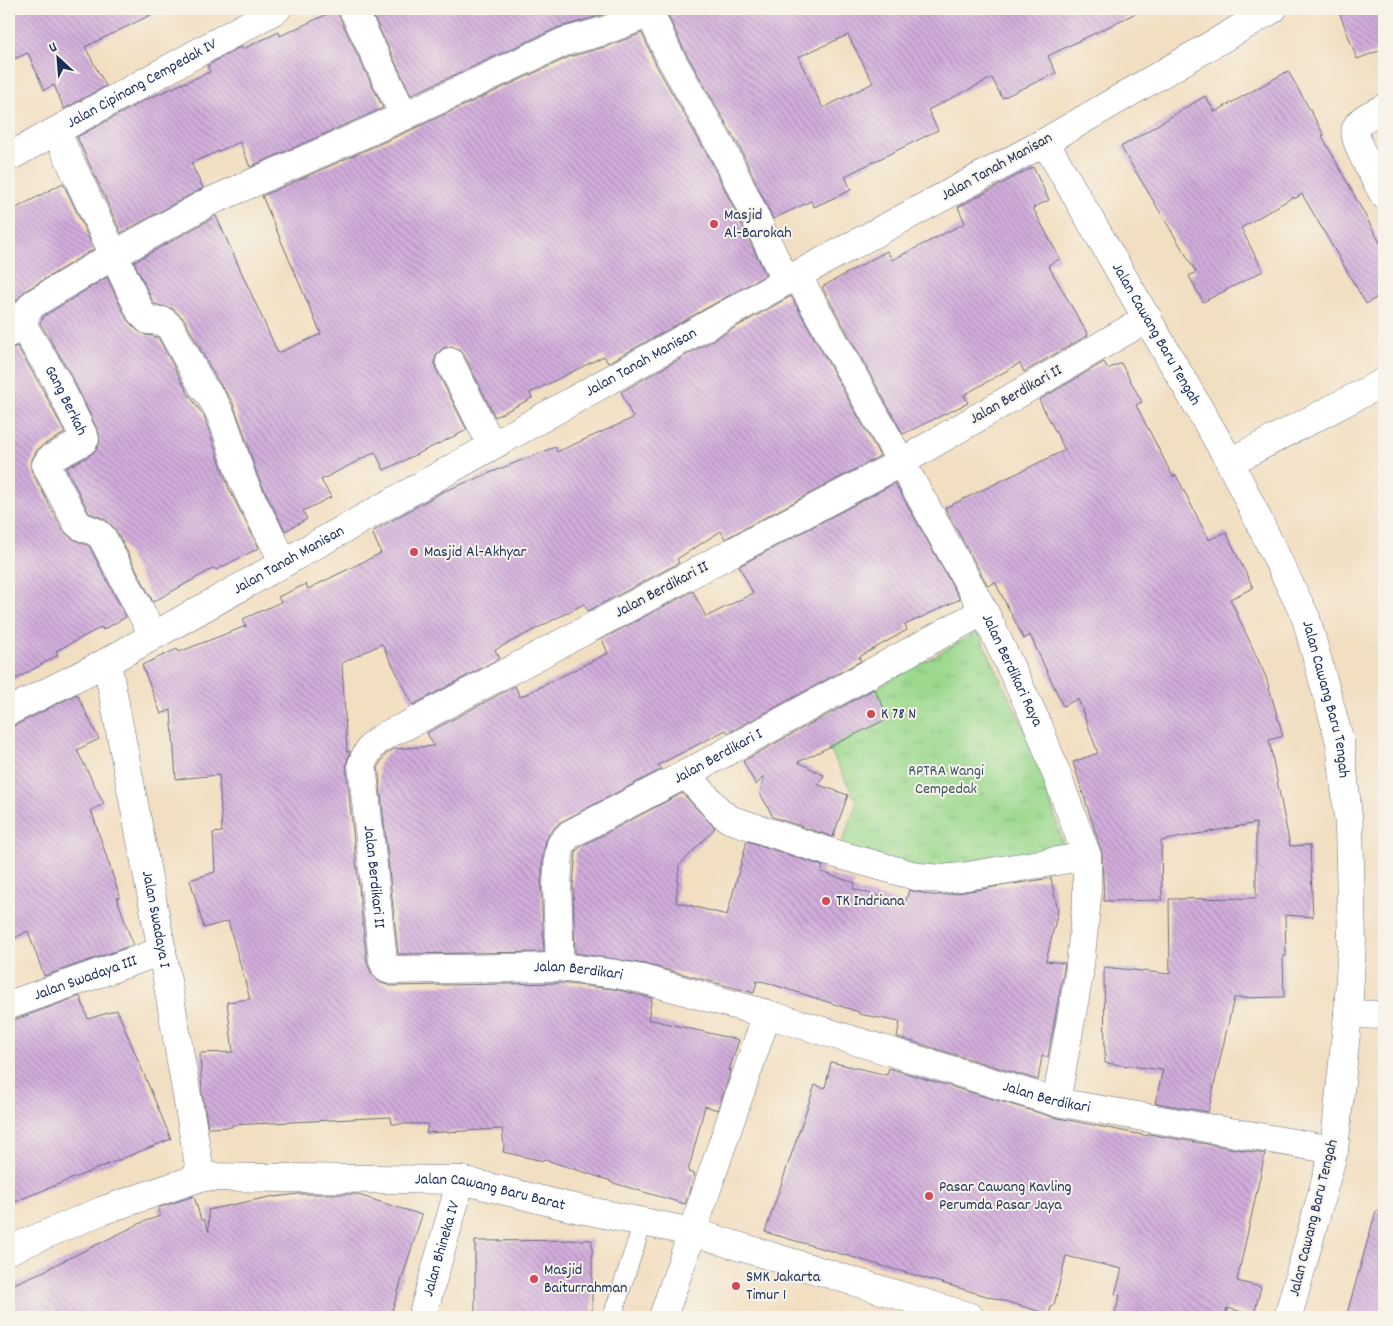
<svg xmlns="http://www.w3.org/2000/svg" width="1393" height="1326" viewBox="0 0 1393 1326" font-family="Dekko,sans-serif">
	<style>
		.park { fill: url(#park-tufts); stroke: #5b8476 }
		.building { fill: url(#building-back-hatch); fill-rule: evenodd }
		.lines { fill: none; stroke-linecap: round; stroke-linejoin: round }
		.service-casing { stroke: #666c80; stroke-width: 19 }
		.minor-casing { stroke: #666c80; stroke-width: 29 }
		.tertiary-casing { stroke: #666c80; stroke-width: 29 }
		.service { stroke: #fff; stroke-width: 18 }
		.minor { stroke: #fff; stroke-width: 28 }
		.tertiary { stroke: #fff; stroke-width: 28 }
		.poi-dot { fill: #d1495b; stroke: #f7f3e8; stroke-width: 2 }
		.labels { text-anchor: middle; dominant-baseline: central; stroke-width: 4; stroke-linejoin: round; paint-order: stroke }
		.street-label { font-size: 16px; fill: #1b2f5e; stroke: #f7f3e8 }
		.poi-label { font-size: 16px; fill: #1b2f5e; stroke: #f7f3e8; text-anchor: start }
		.park-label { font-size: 16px; fill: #3b5a6a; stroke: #f7f3e8 }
	</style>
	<defs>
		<pattern id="park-tufts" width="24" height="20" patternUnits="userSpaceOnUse" patternTransform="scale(1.25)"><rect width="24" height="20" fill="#9bd98e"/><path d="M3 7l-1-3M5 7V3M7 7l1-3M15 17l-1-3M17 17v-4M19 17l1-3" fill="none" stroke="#85bb7d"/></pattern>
		<pattern id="building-back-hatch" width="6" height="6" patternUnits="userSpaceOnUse" patternTransform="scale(1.25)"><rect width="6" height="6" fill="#d2addb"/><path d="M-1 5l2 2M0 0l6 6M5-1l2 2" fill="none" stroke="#aa8db5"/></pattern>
	</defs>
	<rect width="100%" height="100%" fill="#f7f3e8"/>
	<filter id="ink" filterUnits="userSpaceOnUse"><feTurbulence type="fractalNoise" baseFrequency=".02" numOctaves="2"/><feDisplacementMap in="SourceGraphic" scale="10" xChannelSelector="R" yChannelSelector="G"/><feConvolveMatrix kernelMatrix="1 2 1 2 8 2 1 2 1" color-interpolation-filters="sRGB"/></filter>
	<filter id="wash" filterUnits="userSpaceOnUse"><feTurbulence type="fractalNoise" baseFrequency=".0096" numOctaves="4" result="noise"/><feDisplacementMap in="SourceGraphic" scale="20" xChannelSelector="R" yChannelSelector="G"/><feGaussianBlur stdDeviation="1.12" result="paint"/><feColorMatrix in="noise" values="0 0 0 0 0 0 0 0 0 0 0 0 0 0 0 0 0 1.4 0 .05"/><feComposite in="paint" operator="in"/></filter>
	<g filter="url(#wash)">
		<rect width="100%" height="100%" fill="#f2dec0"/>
		<path class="park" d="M978 632 1036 753 1066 854 939 874 840 848 857 802 815 721Z"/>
		<g id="blocks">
			<path class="building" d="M9 9H163L85 47 106 86 64 109 54 85 44 90 28 53 9 61Z
				M338 9 339 16 383 108 250 167 240 142 191 163 203 188 121 233 77 137 147 99 210 72 207 66 236 49 242 47 243 49 279 32 280 36Z
				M370 9H618L599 16 557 28 411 95Z
				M665 9H1144L1048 56 1056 73 1002 98 992 78 928 110 938 130 845 176 851 190 814 207 811 201 773 219 739 146 684 50ZM848 35 873 83 823 108 798 57Z
				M1338 9H1384V49L1357 59Z
				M642 33 656 65 711 161 766 275 608 363 604 356 530 393 532 398 495 417 464 355 458 349 451 346 443 348 437 354 434 362 436 369 467 430 384 470 375 452 321 480 331 497 303 511 307 519 285 531 258 477 242 428 232 401 216 378 184 319 173 309 154 304 134 262 216 216 278 353 321 334 262 196 411 130 569 57 608 46Z
				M1288 71 1324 135 1322 136 1384 250V293L1366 304 1302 194 1294 199 1293 197 1241 228 1263 271 1203 302 1189 276 1196 272 1121 147 1205 96 1215 112Z
				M1033 167 1049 200 1033 208 1060 259 1048 265 1088 335 1024 372 1020 363 964 395 968 403 903 434 822 287 887 251 892 260 965 223 958 207Z
				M63 183 94 249 25 291 14 303 9 316V212Z
				M107 277 127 320 138 331 146 335 158 337 189 395 204 416 229 489 259 548 216 570 214 568 153 602 116 530 105 519 89 513 66 468 89 456 96 450 100 442 99 433 70 373 40 323 44 316Z
				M791 296 880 456 725 539 721 531 677 559 679 563 588 611 584 604 495 650 500 658 413 705 382 644 342 663 347 752 350 751 346 766 367 963 372 974 380 983 391 986 559 983 614 989 652 998 648 1019 739 1040 729 1070H731L718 1110 705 1106 688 1172 695 1174 685 1204 610 1182 611 1181 543 1159V1161L503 1152 504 1146 502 1129 426 1133 428 1124H392L391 1117 232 1125V1127L208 1128 202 1092 200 1053 233 1052 227 1002 250 999 228 921 204 928 190 880 215 872 213 833 222 832 219 775 176 779 171 710 161 714 142 665 177 649 179 652 246 626 243 619 281 602 278 597 306 584 308 589 381 553 372 532 442 492 555 447 557 452 633 418 621 392Z
				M17 346 42 388 65 433 43 445 37 450 30 464 32 472 63 531 73 539 89 546 126 617 103 630 102 627 56 651 58 655 9 683V349Z
				M1104 362 1108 369 1121 363 1142 402 1136 405 1173 477 1176 475 1209 540 1226 532 1253 588 1230 599 1266 677 1283 736 1269 740 1290 846 1310 845 1313 917 1285 915 1286 956H1283L1284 997 1234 998 1208 1112 1155 1103 1163 1070 1105 1063 1104 967 1170 974 1169 899 1256 898V823L1161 841 1162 900 1104 901 1102 853 1073 762 1098 753 1078 699 1063 706 1030 635 1024 639 995 582 988 586 945 508 1065 450 1039 400Z
				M895 483 960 599 905 625 907 630 859 657 861 661 728 733 726 730 658 765 662 769 559 823 549 834 546 841 543 854 541 887 544 952 398 954 378 766 385 755 394 749 434 746 427 733 515 686 520 697 608 653 602 639 693 591 706 617 753 593 739 566Z
				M874 689 889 718 798 762 824 775 819 785 848 795 833 837 773 817 760 793 764 776 756 785 743 761Z
				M77 694 99 739 77 750 104 804 91 810 120 897 117 898 133 945 44 976 28 931 9 941V727L16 725Z
				M682 793 715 828 679 866 676 902 727 915 747 841 823 866 821 872 855 883 853 889 905 903 909 890 931 895H944L1051 878 1058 911 1046 961 1065 963 1048 1057 1042 1056 1038 1080 897 1037 900 1022 859 1014V1012L765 982 757 981 754 993 645 964 575 953 573 886 576 851 580 847Z
				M80 996 88 1019 117 1010 171 1139 9 1204V1020H14Z
				M831 1062 887 1075 889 1068 1053 1117 1148 1136 1149 1134 1265 1154 1237 1281 1261 1287 1254 1315 1227 1308 1225 1317H1114L1120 1295 1115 1294 1122 1269 1066 1256 1054 1305H1052L1049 1314 765 1232 815 1085 825 1088Z
				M298 1194H355L422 1215 390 1317H9V1286L51 1268V1267L143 1222 160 1216 158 1208 194 1196 201 1220H204L209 1232 208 1210 274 1196V1197Z
				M1376 1211 1384 1212V1317H1346Z
				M592 1240V1317H475V1241Z"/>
		</g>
	</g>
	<g filter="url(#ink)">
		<use href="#blocks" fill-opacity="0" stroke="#666c80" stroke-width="1"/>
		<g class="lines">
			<g class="service-casing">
				<path id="service" d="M612 1317 643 1222"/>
			</g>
			<g class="minor-casing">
				<g id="minor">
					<path d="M353 9 404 116"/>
					<path d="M1384 108C1375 113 1360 118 1356 128 1351 139 1378 184 1384 195"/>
					<path d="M56 131 141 313 148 320 163 321 170 327 203 387C228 415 230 450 244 483 256 510 271 536 284 563"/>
					<path id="s1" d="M9 157 277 9"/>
					<path id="s2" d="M797 275 984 611 1038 725 1087 856V898L1079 975 1056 1102"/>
					<path id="s3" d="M1148 318 900 463 404 727C383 736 370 741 362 764L383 961 386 968 391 970 560 967 616 974 642 979 767 1014 1056 1102 1334 1150"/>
					<path id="s4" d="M23 326 56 380 85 439 82 442 50 459 46 465 77 523C85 531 95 528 102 537L153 635"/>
					<path d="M9 333 23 326 26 313 33 304 114 255 207 203 404 116 564 42 604 31 650 13 670 57 725 154 786 281"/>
					<path d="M450 362 492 446"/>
					<path d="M1230 462 1384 382"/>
					<path id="s5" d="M107 662 162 951 201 1177"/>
					<path id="s6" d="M9 711 107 662 786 281 1045 142"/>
					<path d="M686 774 718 810 729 819 826 851 919 877 942 879 961 877 1087 856"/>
					<path id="s7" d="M560 967 557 886 559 855 561 844 570 834 686 774 984 611"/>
					<path id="s8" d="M9 1005 162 951"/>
					<path d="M1348 1014 1384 1015"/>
					<path id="s9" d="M9 1250 101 1211 201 1177 461 1180 570 1207 692 1232 970 1317"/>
					<path id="s10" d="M422 1317 461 1180"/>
					<path d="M663 1317 767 1014"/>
				</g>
			</g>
			<g class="tertiary-casing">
				<g id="tertiary">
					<path id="s11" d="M1273 9 1045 142 1230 462 1306 618 1340 742 1349 826 1352 941 1348 1014 1334 1150 1288 1317"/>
				</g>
			</g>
			<use href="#service" class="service"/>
			<use href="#minor" class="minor"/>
			<use href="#tertiary" class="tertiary"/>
		</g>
	</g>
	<g class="poi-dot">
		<circle cx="714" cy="224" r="5"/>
		<circle cx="414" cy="552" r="5"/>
		<circle cx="871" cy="714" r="5"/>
		<circle cx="826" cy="901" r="5"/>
		<circle cx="929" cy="1196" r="5"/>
		<circle cx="534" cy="1279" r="5"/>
		<circle cx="736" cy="1286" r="5"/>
	</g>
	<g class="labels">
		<g class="street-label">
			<text stroke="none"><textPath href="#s1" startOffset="152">Jalan Cipinang Cempedak IV</textPath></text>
			<text transform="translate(997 167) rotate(-29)">Jalan Tanah Manisan</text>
			<text stroke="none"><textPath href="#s11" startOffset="486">Jalan Cawang Baru Tengah</textPath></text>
			<text stroke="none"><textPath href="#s6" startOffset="722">Jalan Tanah Manisan</textPath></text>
			<text transform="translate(1016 395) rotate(-30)">Jalan Berdikari II</text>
			<text stroke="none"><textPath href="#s4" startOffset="86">Gang Berkah</textPath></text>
			<text stroke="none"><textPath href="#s6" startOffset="318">Jalan Tanah Manisan</textPath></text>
			<text transform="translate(662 590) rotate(-28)">Jalan Berdikari II</text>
			<text stroke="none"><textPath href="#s2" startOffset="450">Jalan Berdikari Raya</textPath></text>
			<text stroke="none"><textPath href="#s11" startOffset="891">Jalan Cawang Baru Tengah</textPath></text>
			<text stroke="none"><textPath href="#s7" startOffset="304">Jalan Berdikari I</textPath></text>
			<text stroke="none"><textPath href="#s3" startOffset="1021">Jalan Berdikari II</textPath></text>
			<text stroke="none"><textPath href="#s5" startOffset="262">Jalan Swadaya I</textPath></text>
			<text stroke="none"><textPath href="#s3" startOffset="1306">Jalan Berdikari</textPath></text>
			<text stroke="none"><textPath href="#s8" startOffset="81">Jalan Swadaya III</textPath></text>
			<text stroke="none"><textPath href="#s3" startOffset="1792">Jalan Berdikari</textPath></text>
			<text stroke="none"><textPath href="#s9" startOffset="496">Jalan Cawang Baru Barat</textPath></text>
			<text transform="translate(1314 1218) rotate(-76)">Jalan Cawang Baru Tengah</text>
			<text stroke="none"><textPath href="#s10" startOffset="71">Jalan Bhineka IV</textPath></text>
		</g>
		<g class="poi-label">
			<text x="724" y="215">Masjid<tspan x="724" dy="18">Al-Barokah</tspan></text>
			<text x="424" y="552">Masjid Al-Akhyar</text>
			<text x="881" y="714">K 78 N</text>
			<text x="836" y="901">TK Indriana</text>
			<text x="939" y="1187">Pasar Cawang Kavling<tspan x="939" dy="18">Perumda Pasar Jaya</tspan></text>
			<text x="544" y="1270">Masjid<tspan x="544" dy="18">Baiturrahman</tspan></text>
			<text x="746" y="1277">SMK Jakarta<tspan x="746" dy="18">Timur 1</tspan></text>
		</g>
		<g class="park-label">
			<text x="946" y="771">RPTRA Wangi<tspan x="946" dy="18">Cempedak</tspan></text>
		</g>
	</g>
	<rect width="1393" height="1326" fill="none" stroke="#f7f3e8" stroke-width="30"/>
	<g transform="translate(58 58) rotate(334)" stroke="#f7f3e8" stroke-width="4" paint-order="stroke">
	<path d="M0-4L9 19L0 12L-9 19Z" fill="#1b2f5e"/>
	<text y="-8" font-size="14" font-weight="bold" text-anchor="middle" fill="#1b2f5e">U</text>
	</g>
</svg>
